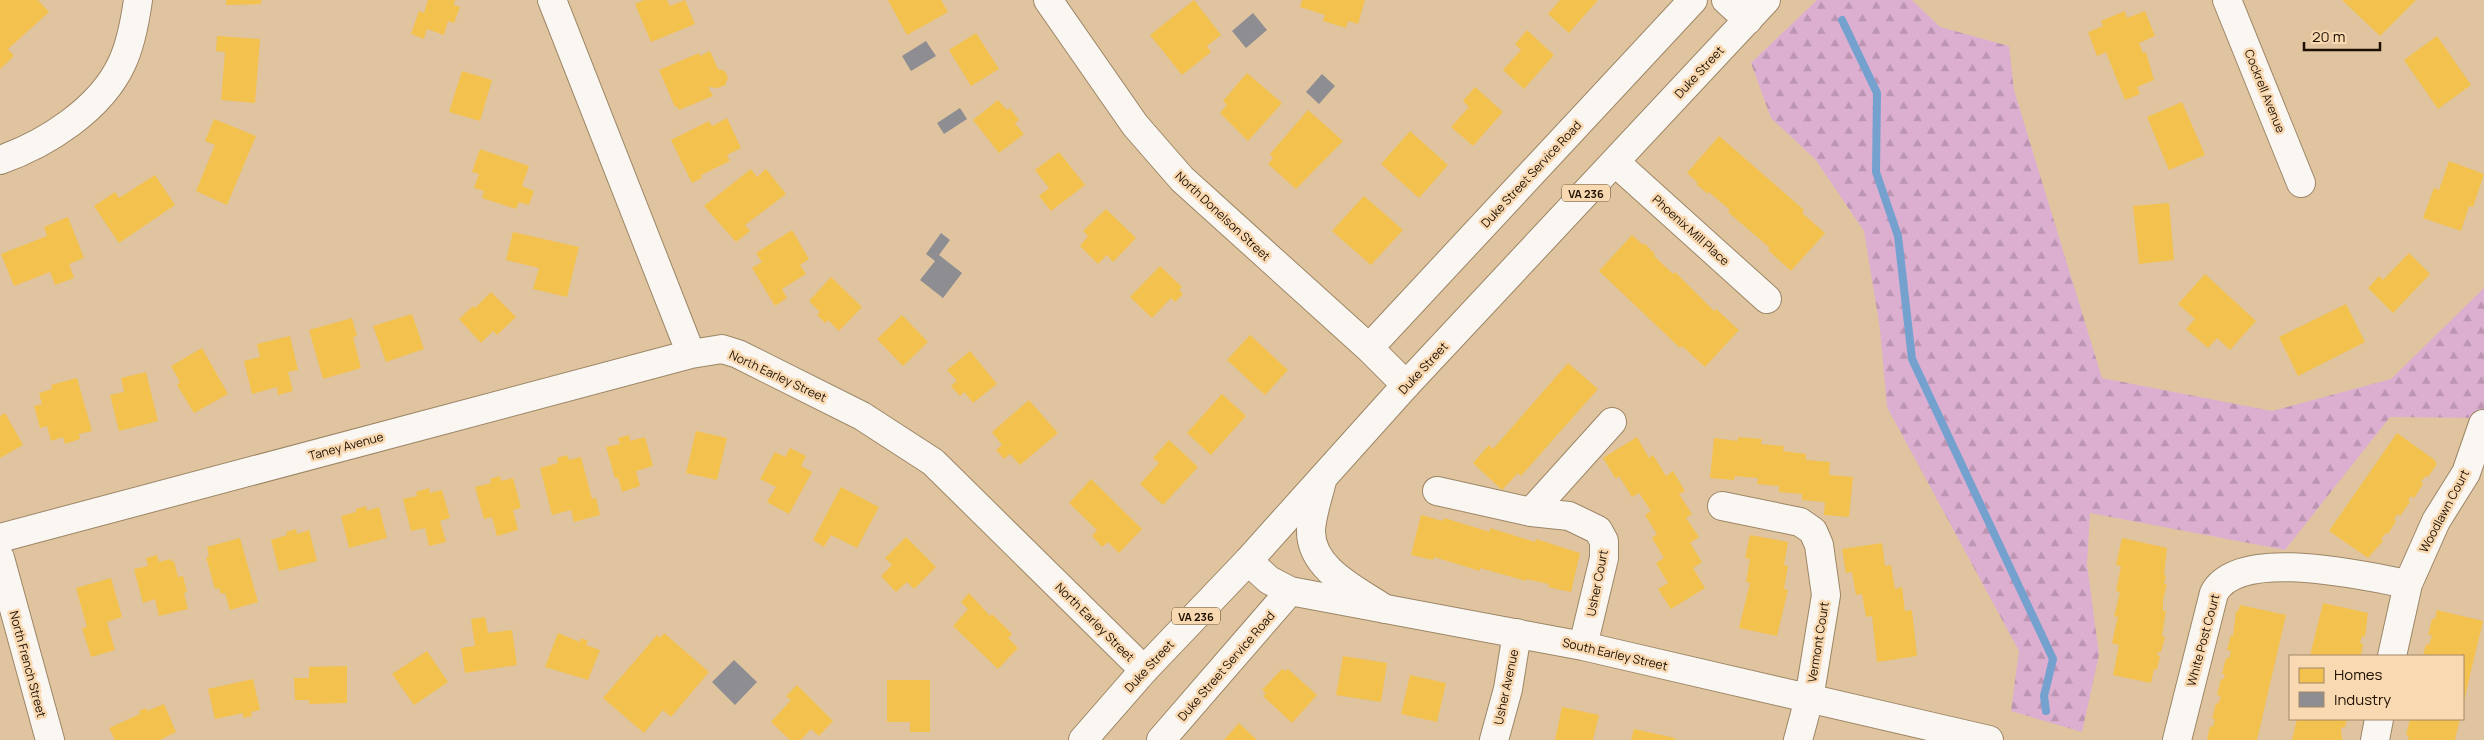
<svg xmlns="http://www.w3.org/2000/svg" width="2484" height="740" viewBox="0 0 2484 740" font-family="Manrope,sans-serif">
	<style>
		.forest { fill: url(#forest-firs) }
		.homes { fill: #f2c14e }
		.industry { fill: #8d8d92 }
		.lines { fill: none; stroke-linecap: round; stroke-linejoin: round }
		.stream { stroke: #75a1cf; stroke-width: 8 }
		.minor-casing { stroke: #9c8667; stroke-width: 30 }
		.primary-casing { stroke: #9c8667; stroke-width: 30 }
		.minor { stroke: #faf6f1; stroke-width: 28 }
		.primary { stroke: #faf6f1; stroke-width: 28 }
		.labels { text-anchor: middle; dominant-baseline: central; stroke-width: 5; stroke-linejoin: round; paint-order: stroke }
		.shield { fill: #f9d9b2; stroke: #5f4c35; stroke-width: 1 }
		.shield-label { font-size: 11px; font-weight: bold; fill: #1d0f00 }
		.street-label { font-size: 12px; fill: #1d0f00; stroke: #f9d9b2 }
	</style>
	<defs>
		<pattern id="forest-firs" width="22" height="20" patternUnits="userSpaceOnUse" patternTransform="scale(1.25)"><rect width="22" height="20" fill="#dcafd1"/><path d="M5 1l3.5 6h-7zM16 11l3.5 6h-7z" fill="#bc95b2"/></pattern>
	</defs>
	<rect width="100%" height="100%" fill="#e0c49f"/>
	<path class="forest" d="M1817 0H1912L1940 27 2009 46 2014 90 2102 378 2272 411 2391 379 2484 288V418L2390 417 2285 550 2090 513 2087 564 2099 655 2082 732 2011 711 2019 651 1887 407 1880 329 1864 231 1815 159 1771 118 1751 63Z"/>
	<path class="homes" d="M0 0H38L49 12 8 49 14 56 0 69Z
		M226 0H261V4L226 5Z
		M428 0H455L454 5 460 7 454 23 448 21 444 35 427 29 424 39 411 34 419 11 424 13Z
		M644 0H667L670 6 685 0 695 24 651 42 635 4Z
		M888 0H941L948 12 907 35Z
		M1194 0 1221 35 1207 46 1211 52 1182 75 1150 35Z
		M1302 0H1365L1358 24 1348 21 1346 28 1323 21 1325 15 1300 7Z
		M1560 0H1598L1569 33 1548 14Z
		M2342 0H2416L2380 36Z
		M2125 11 2127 18 2145 11 2155 36 2139 43 2143 53 2146 52 2154 80 2137 87 2140 94 2125 100 2106 52 2097 56 2088 32 2103 26 2101 21Z
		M1527 30 1554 55 1524 89 1503 70 1521 50 1515 44Z
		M976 33 999 69 971 86 949 50Z
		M217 36 260 39 255 103 221 100 225 52 216 51Z
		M2437 36 2471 85 2438 109 2404 60Z
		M710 51 718 69 725 71 728 78 725 85 718 88 708 87 713 96 679 110 677 106 675 107 659 70 699 53 700 56Z
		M462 71 492 80 480 121 449 112Z
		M1247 73 1282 103 1248 141 1220 113 1227 105 1223 101Z
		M1475 87 1503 112 1473 146 1451 127 1469 107 1463 101Z
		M998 100 1007 110 1010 108 1019 120 1015 123 1024 134 999 153 973 120Z
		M2182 102 2205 155 2169 170 2147 117Z
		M1308 110 1343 141 1296 189 1268 164 1273 158 1270 154Z
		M727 118 741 148 727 155 730 161 701 175 702 178 692 183 671 140 709 121 712 126Z
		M214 119 256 136 227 205 196 191 215 145 205 141Z
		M1410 131 1448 165 1419 198 1381 164Z
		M1719 136 1804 210 1802 213 1825 233 1791 271 1768 250 1770 248 1728 212 1730 210 1709 192 1708 194 1696 184 1698 183 1687 173Z
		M480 149 529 166 522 186 534 191 529 205 519 202 516 209 482 198 484 191 474 188 479 174 472 172Z
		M1059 152 1085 185 1051 211 1039 196 1049 188 1035 170Z
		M2449 161 2484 174 2473 207 2469 206 2461 231 2423 218 2434 188 2439 190Z
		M751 169 757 177 766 169 786 194 745 225 750 231 736 242 704 206Z
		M155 175 175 205 119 243 94 206 115 192 119 198Z
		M1364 196 1403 230 1371 265 1332 231Z
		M2169 203 2174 260 2139 264 2133 206Z
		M1106 209 1136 238 1113 262 1107 255 1098 264 1080 246 1088 236 1083 231Z
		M68 217 84 258 69 264 74 278 55 285 50 272 14 286 1 254 47 236 44 227Z
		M792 230 809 259 800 265 806 274 782 289 787 298 775 306 752 268 762 262 756 253Z
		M513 232 579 247 567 297 533 289 539 268 506 260Z
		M1632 235 1643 245 1644 243 1655 254 1654 256 1673 274 1675 272 1714 311 1716 309 1739 330 1705 367 1682 346 1680 348 1599 271Z
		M2409 253 2430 274 2393 313 2368 288 2379 276 2383 280Z
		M1160 266 1182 287 1179 290 1183 294 1175 302 1171 298 1152 318 1130 297Z
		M2205 274 2256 321 2230 350 2217 338 2208 348 2186 329 2195 319 2178 304Z
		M831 277 862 307 839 331 828 320 825 323 817 315 820 312 809 301Z
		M491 292 516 317 497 335 493 331 481 343 459 319 473 306 475 308Z
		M2346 304 2365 342 2298 376 2279 337Z
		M412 314 424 349 386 362 373 326Z
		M902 315 928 342 903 366 877 339Z
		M352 318 357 336 353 337 361 368 323 379 309 330Z
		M1250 335 1288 370 1265 395 1227 360Z
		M290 336 298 370 288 372 293 391 278 395 277 387 252 394 244 361 260 357 257 344Z
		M202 348 228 394 194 413 177 385 180 382 171 366Z
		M970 351 997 384 973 403 964 392 960 396 951 386 957 381 947 370Z
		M1568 363 1598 389 1521 476 1518 473 1502 490 1473 463 1489 445 1493 449Z
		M146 372 158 421 119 431 110 395 124 392 121 378Z
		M77 378 92 431 79 434 80 439 65 444 63 437 51 441 47 426 40 428 34 406 42 404 39 393 52 389 51 385Z
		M1222 394 1246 416 1211 455 1187 433Z
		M1029 400 1058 433 1020 465 1010 454 1004 459 996 450 1002 445 992 432Z
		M5 413 23 445 0 458V416Z
		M696 431 727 438 717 480 686 473Z
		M2397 433 2436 461 2435 462 2437 464 2428 477 2426 476 2421 481 2423 484 2414 498 2411 496 2408 500 2410 502 2400 516 2398 514 2396 516 2394 520 2396 521 2388 534 2386 533 2381 539 2383 541 2368 558 2329 531Z
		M629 435 630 441 645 437 653 466 636 471 640 486 622 492 618 478H615L606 447 620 444 618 438Z
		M1637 437 1649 458 1653 455 1666 476 1673 471 1685 491 1679 494 1692 514 1686 518 1699 537 1690 543 1702 562 1693 568 1705 588 1671 609 1658 589 1668 583 1656 563 1664 558 1652 538 1657 534 1645 515 1651 511 1639 493 1632 497 1619 476 1616 479 1603 458Z
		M1738 437 1762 439 1761 444 1784 446 1783 451 1806 454V460L1830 462 1829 475 1853 477 1849 517 1824 515 1825 502 1802 500V494L1779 492V486L1757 484 1758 478 1735 476 1734 480 1710 478 1714 438 1738 441Z
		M1169 440 1198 467 1163 505 1140 484 1159 463 1153 458Z
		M790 448 806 456 801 466 812 472 789 514 767 502 776 487 760 479 775 452 785 457Z
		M567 455 569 460 581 457 592 499 596 498 600 515 574 522 571 510 552 515 540 468 558 463 557 458Z
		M500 476 501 481 513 478 521 508 513 510 518 530 497 536 492 517 484 519 475 487 491 483 490 479Z
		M1091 479 1142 529 1119 553 1108 542 1102 547 1092 536 1097 530 1069 503Z
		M841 487 879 507 857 548 831 535 824 547 813 540Z
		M429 488 430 493 442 490 450 518 440 521 446 542 429 546 425 528 411 531 403 499 417 496 416 492Z
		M366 506 367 511 379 507 387 538 349 548 341 516 356 512V509Z
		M1421 515 1443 521 1444 518 1490 532V528L1535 542 1536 539 1580 553 1571 592 1548 587 1549 584 1526 579V581L1480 568V571L1434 557 1433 560 1411 555Z
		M296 529 297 534 309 530 317 561 279 571 271 540 287 535 286 532Z
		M1750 535 1788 542 1784 565 1788 566 1784 589 1788 590 1777 636 1739 628 1750 583 1746 582 1750 559 1745 558Z
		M906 537 936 567 914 589 907 582 896 592 881 576 892 565 885 558Z
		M240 538 258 602 230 610 225 593 221 594 219 588 215 589 206 557H209L207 547Z
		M2122 538 2167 548 2164 575 2166 576 2164 584H2167L2163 600V611H2166L2162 636 2165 637 2161 652H2158L2157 655 2160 656 2157 670 2154 669 2151 683 2113 675 2119 645 2112 643 2118 616 2114 617 2120 592 2116 591 2121 566 2116 565Z
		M1882 543 1885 566 1891 565 1895 589 1902 587 1905 611 1912 610 1917 656 1877 662 1872 616 1866 617 1862 594 1856 595 1852 572 1846 573 1842 549Z
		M157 555 159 562 171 559 172 562 174 561 178 577 183 576 187 592 184 593 188 609 159 616 155 599 143 603 134 569 148 566 146 558Z
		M111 578 122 617 107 622 115 650 91 657 82 628 87 627 76 588Z
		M969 593 990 616 992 614 1012 634 1008 638 1018 648 998 669 953 626 968 609 961 602Z
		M2323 603 2368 613 2365 637 2362 636 2360 643 2363 644 2361 656H2310Z
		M2240 605 2286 615 2257 740H2207L2210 726 2213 727 2215 719H2212L2216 703 2218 704 2221 696 2217 695 2221 679H2224V677L2225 674H2222L2226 658H2229L2231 651 2227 650 2231 635 2233 636 2236 611 2238 612Z
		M2437 610 2483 621 2463 705V656H2423L2426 644 2429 645 2432 635H2428L2432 619H2435Z
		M485 617 488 633 512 630 517 665 465 673 461 648 475 646 471 619Z
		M558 633 580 642 581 638 588 641 586 645 600 650 588 680 545 667Z
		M664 633 709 672 671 717 663 710 644 733 603 698 657 635 660 638Z
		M427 651 448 682 414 705 392 674Z
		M1343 656 1387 663 1381 702 1336 695Z
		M347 666V703L309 704V700H295L294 678H309V667Z
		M1282 669 1285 671 1288 669 1317 695 1292 723 1263 696 1266 693 1262 690Z
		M1410 675 1446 683 1437 722 1401 714Z
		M253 679 260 710 251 712 252 716 243 718V713L215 719 208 689Z
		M887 680H930V732H910V722H887Z
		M797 685 833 721 819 736 811 729 801 740H790L771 722 791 700 786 696Z
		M164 704 176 732 160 740H115L109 728 140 714 139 711 146 708 147 711Z
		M1562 707 1599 715 1593 740H1555Z
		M2297 719H2347L2345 727 2341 728 2342 740H2292Z
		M2410 719 2412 720 2460 719 2455 740H2408L2409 736 2406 735Z
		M1239 723 1257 740H1224Z
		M1634 729 1675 738V740H1631Z"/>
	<path class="industry" d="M1253 13 1267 30 1246 48 1232 31Z
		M926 41 936 56 911 71 902 56Z
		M1322 74 1335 86 1319 104 1306 92Z
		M960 108 967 119 944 134 937 123Z
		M941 233 950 240 939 255 962 273 943 298 920 280 935 261 926 254Z
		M734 660 757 682 735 705 712 682Z"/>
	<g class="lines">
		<path class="stream" d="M1842 20 1877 93 1876 172 1898 236 1912 359 2053 659 2044 696 2046 711"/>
		<g class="minor-casing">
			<path id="minor" d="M552 0 691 354
				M1048 0 1135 125 1182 179 1369 348 1406 385
				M1726 0 1748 20
				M2227 0 2301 183
				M0 160C46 144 101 109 122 63 131 44 135 21 138 0
				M1615 162 1767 299
				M1369 348 1693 0
				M1437 491 1531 512 1569 516 1598 530 1604 541V558L1583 646
				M1722 506 1800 522 1813 531 1819 545 1826 595 1809 699 1798 740
				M1531 512 1612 422
				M0 538 691 354 722 349 738 354 862 416 933 462 1144 670
				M0 558 50 740
				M1248 561 1269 580 1290 591 1583 646 1989 740
				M2392 656 2408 584 2436 521 2466 473 2483 424
				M1161 740 1290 591
				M1494 740 1508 689 1517 633
				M2177 740 2214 593C2239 546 2364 576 2408 584
				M2375 740 2379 719"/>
		</g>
		<g class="primary-casing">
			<path id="primary" d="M1322 481C1318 497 1312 514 1311 530 1310 569 1357 590 1385 609
				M1083 740 1144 670 1248 561 1406 385 1766 0"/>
		</g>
		<use href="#minor" class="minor"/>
		<use href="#primary" class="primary"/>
	</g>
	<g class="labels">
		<g class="shield">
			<rect x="1562" y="184.5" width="48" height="17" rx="4"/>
			<rect x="1172" y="607.5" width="48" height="17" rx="4"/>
		</g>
		<g class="shield-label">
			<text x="1586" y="193">VA 236</text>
			<text x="1196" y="616">VA 236</text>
		</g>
		<g class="street-label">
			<text transform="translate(1699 72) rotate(-47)">Duke Street</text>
			<text transform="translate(2265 91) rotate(68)">Cockrell Avenue</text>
			<text transform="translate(1531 174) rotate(-47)">Duke Street Service Road</text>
			<text transform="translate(1223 216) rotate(43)">North Donelson Street</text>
			<text transform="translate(1691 230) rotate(42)">Phoenix Mill Place</text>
			<text transform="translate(1423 368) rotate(-47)">Duke Street</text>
			<text transform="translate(778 376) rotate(25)">North Earley Street</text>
			<text transform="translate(346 446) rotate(-15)">Taney Avenue</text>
			<text transform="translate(2444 511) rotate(-62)">Woodlawn Court</text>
			<text transform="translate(1597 583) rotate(-79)">Usher Court</text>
			<text transform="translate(1095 622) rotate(45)">North Earley Street</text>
			<text transform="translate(2203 640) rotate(-75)">White Post Court</text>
			<text transform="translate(1818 642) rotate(-81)">Vermont Court</text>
			<text transform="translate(1615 654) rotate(13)">South Earley Street</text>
			<text transform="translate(28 664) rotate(75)">North French Street</text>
			<text transform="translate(1149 666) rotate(-47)">Duke Street</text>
			<text transform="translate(1226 666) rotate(-49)">Duke Street Service Road</text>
			<text transform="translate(1506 687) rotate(-78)">Usher Avenue</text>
		</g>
	</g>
	<rect x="2289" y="655" width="175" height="65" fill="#f9d9b2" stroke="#a1886b"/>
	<rect x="2299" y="668" width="25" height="15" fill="#f2c14e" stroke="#a1886b"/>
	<text x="2334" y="680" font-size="15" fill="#1d0f00">Homes</text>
	<rect x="2299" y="692" width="25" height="15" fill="#8d8d92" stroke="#a1886b"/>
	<text x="2334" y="705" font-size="15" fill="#1d0f00">Industry</text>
	<path d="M2304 42v8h76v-8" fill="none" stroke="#1d0f00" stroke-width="2.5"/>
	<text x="2312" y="42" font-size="15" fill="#1d0f00" stroke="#f9d9b2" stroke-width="4" paint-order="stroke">20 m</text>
</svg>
